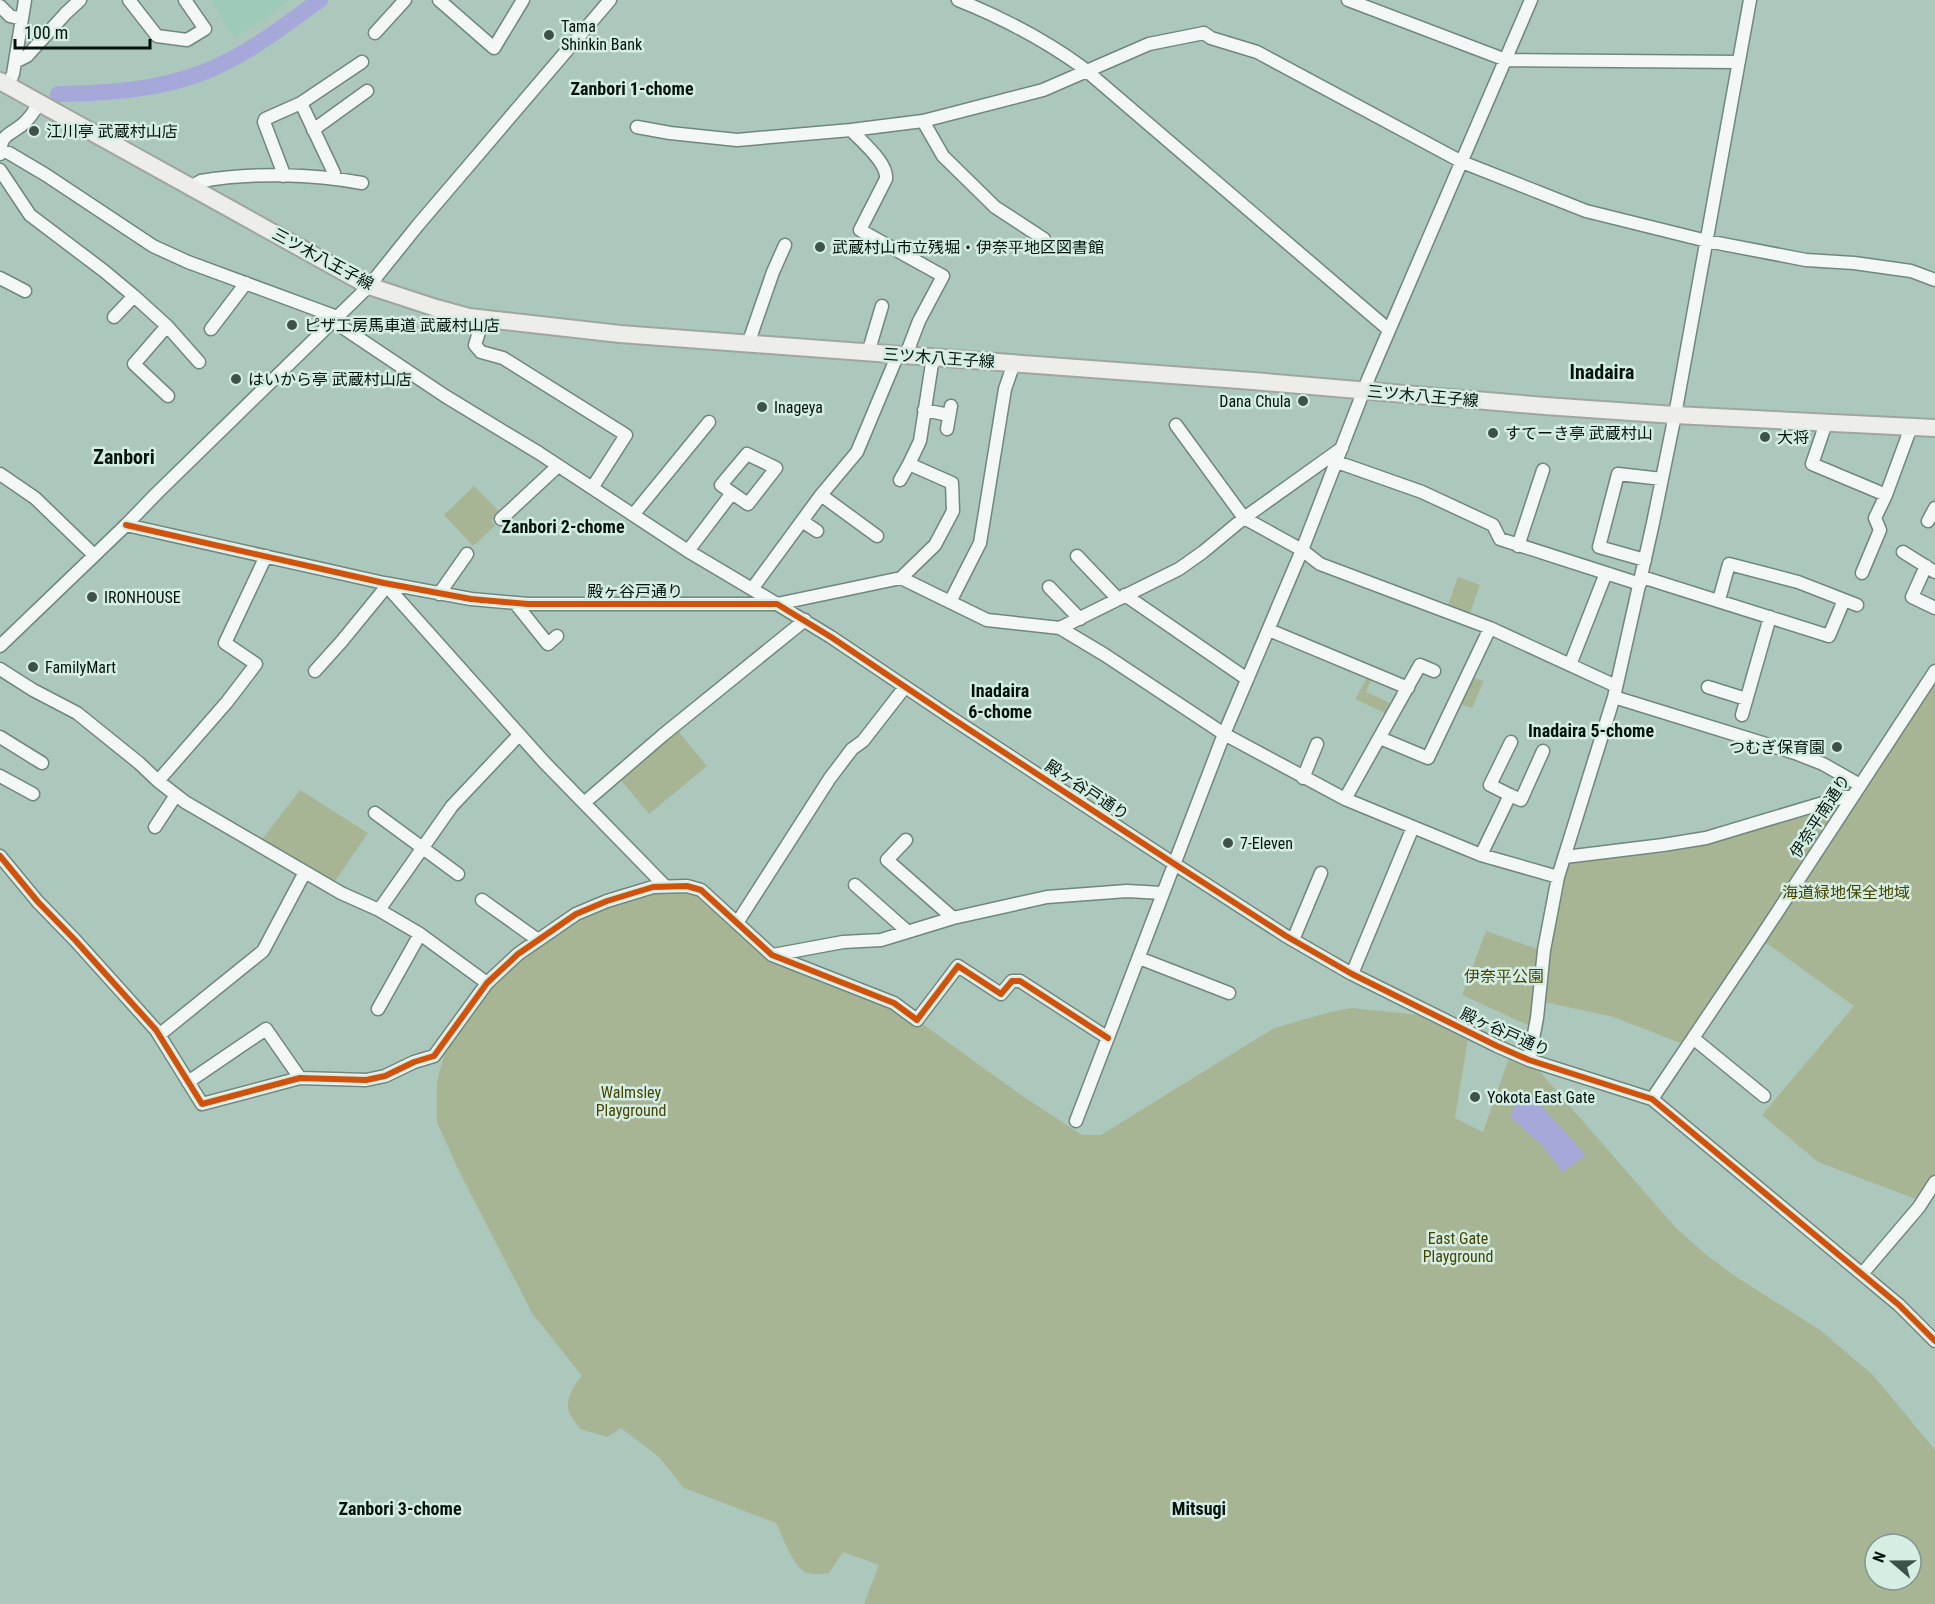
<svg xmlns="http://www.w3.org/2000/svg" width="1935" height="1604" viewBox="0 0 1935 1604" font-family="'Roboto Condensed','Noto Sans JP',sans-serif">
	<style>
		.built { fill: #9dcab9 }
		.green { fill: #a8b595; fill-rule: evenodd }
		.water { fill: #a7a8da }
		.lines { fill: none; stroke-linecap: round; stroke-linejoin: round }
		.river { stroke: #a7a8da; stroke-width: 16 }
		.minor-casing { stroke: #70867e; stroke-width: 15 }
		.major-casing { stroke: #9fa69e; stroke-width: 20 }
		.minor { stroke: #f3f7f5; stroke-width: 12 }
		.major { stroke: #edede9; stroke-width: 16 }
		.cycleway-casing { stroke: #d5ede3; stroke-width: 10 }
		.cycleway { stroke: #d1520c; stroke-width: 6 }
		.poi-dot { fill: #3d524b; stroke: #d5ede3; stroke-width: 2 }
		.labels { text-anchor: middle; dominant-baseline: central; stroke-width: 5; stroke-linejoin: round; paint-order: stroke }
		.poi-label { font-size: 16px; fill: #02130d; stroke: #d5ede3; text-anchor: start }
		.street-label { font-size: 16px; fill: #02130d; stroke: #d5ede3 }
		.park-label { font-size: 16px; fill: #454500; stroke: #d5ede3 }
		.neighbourhood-label { font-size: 18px; font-weight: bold; fill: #02130d; stroke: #d5ede3 }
		.quarter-label { font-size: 20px; font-weight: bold; fill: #02130d; stroke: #d5ede3 }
	</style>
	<rect width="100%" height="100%" fill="#acc8bd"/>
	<path class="built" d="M211 0H289L265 18 234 37Z"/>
	<path class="green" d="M474 486 500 512 491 521 495 526 473 546 444 515Z
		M1458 577 1480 585 1469 616 1447 608Z
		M1368 676 1372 678 1366 692 1395 705 1389 715 1355 699Z
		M1470 677 1484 681 1472 708 1458 703Z
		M1935 680V1176L1918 1200 1818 1162 1762 1115 1854 1006 1758 937 1685 1045 1614 1017 1544 1002C1549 954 1555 907 1568 861L1665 853 1855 799Z
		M678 731 707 766 649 814 620 779Z
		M300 790 368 833 333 884 260 842Z
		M635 892 705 893 772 955 822 980 917 1020 1024 1097 1082 1135H1101L1274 1028 1330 1012 1352 1008 1419 1015 1468 1039 1455 1118 1483 1132 1509 1058 1541 1073 1675 1227 1710 1258 1738 1278 1820 1330 1873 1375 1935 1450V1604H864L879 1565 843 1552 829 1573C821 1574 813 1575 805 1572 793 1566 782 1535 776 1523L684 1488 658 1456 621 1428 607 1437 580 1429C577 1424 571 1417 569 1412 565 1399 574 1384 582 1376L532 1313 458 1169 437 1122V1082L449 1036 465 1011 528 946ZM1875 1544H1911V1580H1875Z
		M1486 931 1540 950 1532 1027 1462 995Z"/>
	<path class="water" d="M1523 1091H1527L1586 1155 1563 1172 1541 1144 1510 1117Z"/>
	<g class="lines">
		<path class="river" d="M58 94C115 93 173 89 224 63 259 46 289 22 320 0"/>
		<g class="minor-casing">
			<path id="minor" d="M129 0 157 36 187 40 205 29 185 0
				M439 0 494 48 523 0
				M958 0C1003 18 1043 39 1082 67L1389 330
				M1348 0 1506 60 1739 62
				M0 6 10 16 22 19
				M375 33 405 0
				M15 62 27 56 66 13 80 0
				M8 85 13 74 25 0
				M301 103 362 62
				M923 121 943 156 995 207 1044 239
				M637 127 670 133 737 140 851 130 923 121 1043 90 1149 44 1204 33 1211 38 1257 52 1462 162 1586 211 1707 241 1806 260 1854 263 1911 271 1935 280
				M313 130 367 91
				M851 130C862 142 888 163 886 179L860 230 943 276 919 321 906 355
				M0 150 9 153 46 175 153 246 188 262 337 317
				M0 154C1 134 8 136 22 125 29 119 35 111 39 102
				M0 170 30 215 104 271 134 296 167 326 199 362
				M283 176V172L264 122 265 119 301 103 334 173V178
				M193 189 196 184 201 181C251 172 313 174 362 183
				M0 278 25 291
				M114 317 134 296
				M483 319 475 345 481 352 503 358 626 435 592 488
				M333 321 445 396 539 453 688 551 777 604 901 578 935 545 953 511 952 483 909 464 920 441 933 357
				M167 326 134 364 168 396
				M211 329 246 283
				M748 344 773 272 785 245
				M868 353 882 306
				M924 410 949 415
				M1826 423 1812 464 1886 495
				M1176 425 1244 518 1302 550 1320 564 1490 628 1616 686
				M947 429 951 406
				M1337 462 1422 492 1493 525 1500 539 1640 584
				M0 474 35 498 94 555
				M900 480 909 464
				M821 495 877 536
				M633 515 709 422
				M501 519 558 466
				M802 521 817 531
				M1928 521 1935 508
				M126 525 384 583 471 599 528 604H777L831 637 953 719 1173 863 1286 936 1352 974 1497 1046 1529 1060 1652 1099 1899 1305 1935 1341
				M1518 546 1543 470
				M688 551 732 493 721 485 747 454 776 468 748 504 732 493
				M1903 552 1935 572
				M1077 556 1118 599
				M1645 560 1599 547 1618 474 1662 479
				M1926 566 1912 597 1935 608
				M1862 573 1880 530 1875 518 1886 495 1911 427
				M1642 577 1829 636 1844 600
				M901 578 987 620 1060 628 1179 569 1203 552 1244 518 1342 448
				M384 583 544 762 665 886
				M1049 587 1080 619
				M752 589 821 495 857 452 898 354
				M439 594 467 554
				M1125 595 1247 679
				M1719 600 1729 564 1798 582 1857 605
				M950 602 980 543 1005 389 1014 363
				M515 603 548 644 557 636
				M1060 628 1105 655 1224 734 1345 799 1481 855 1558 877
				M1269 630 1408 688
				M0 646 126 525 157 493 369 286 418 225 610 0
				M1570 665 1606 573
				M0 669 33 690 77 713 139 763 158 781 185 802 341 893 379 910 420 934 487 983
				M315 671 342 641 387 586
				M1708 687 1746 699
				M1614 697 1795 753 1823 764 1860 785
				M1742 715 1770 617
				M0 737 42 763
				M1380 738 1428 758 1490 628
				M0 776 33 794
				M1303 778 1317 744
				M158 781 227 702 256 664 225 643 266 556
				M1510 795 1490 785 1511 742
				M1345 799 1420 665 1434 671
				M584 803 663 735 805 620
				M375 813 458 874
				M155 827 176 795
				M906 840 887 860 953 918
				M1481 855 1510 795 1521 800 1543 751
				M0 856 38 902 75 940 156 1030 202 1104 300 1078 366 1080 385 1076 414 1062 434 1056 487 983 518 954 576 914 607 901 653 887 687 886 701 890 772 955 894 1003 917 1020 958 966 1001 994 1012 981H1020L1108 1038
				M1565 857 1663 845 1706 838 1843 797H1852
				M855 885 907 931
				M482 900 538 940
				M379 910 452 806 519 735
				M737 923 830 778 852 749 863 741 905 687
				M1293 940 1321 873
				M773 955 843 942 881 940 953 918 1047 897 1127 891 1162 893
				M1139 958 1229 993
				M1352 974 1413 827
				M378 1009 420 934
				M159 1035 263 951 305 872
				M1693 1038 1764 1096
				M1529 1060 1537 1018 1544 950 1558 877 1614 697 1653 523 1675 415 1750 0
				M188 1082 266 1029 300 1078
				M1652 1099 1759 940 1935 671
				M1076 1121 1224 734 1302 550 1369 377 1531 0
				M1862 1274 1919 1207 1935 1182"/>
		</g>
		<g class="major-casing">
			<path id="major" d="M0 81 369 286 436 308 469 317 620 334 1253 381 1545 406 1675 415 1935 428"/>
		</g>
		<use href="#minor" class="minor"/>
		<use href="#major" class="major"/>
		<g class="cycleway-casing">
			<path id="cycleway" d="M126 525 384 583 471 599 528 604H777L831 637 953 719 1173 863 1286 936 1352 974 1497 1046 1529 1060 1652 1099 1899 1305 1935 1341
				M0 856 38 902 75 940 156 1030 202 1104 300 1078 366 1080 385 1076 414 1062 434 1056 487 983 518 954 576 914 607 901 653 887 687 886 701 890 772 955 894 1003 917 1020 958 966 1001 994 1012 981H1020L1108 1038"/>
		</g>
		<use href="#cycleway" class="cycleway"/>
	</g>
	<g class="poi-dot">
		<circle cx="549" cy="35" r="6"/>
		<circle cx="34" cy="131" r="6"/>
		<circle cx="820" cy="247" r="6"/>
		<circle cx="292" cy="325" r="6"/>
		<circle cx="236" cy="379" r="6"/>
		<circle cx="1303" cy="401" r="6"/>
		<circle cx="762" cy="407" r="6"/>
		<circle cx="1493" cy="433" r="6"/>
		<circle cx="1765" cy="437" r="6"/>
		<circle cx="92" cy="597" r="6"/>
		<circle cx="33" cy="667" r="6"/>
		<circle cx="1837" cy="747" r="6"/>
		<circle cx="1228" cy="843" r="6"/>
		<circle cx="1475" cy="1097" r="6"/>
	</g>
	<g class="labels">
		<g class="poi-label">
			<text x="561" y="26">Tama<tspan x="561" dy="18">Shinkin Bank</tspan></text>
			<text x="46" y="131">江川亭 武蔵村山店</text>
			<text x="832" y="247">武蔵村山市立残堀・伊奈平地区図書館</text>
			<text x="304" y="325">ピザ工房馬車道 武蔵村山店</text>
			<text x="248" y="379">はいから亭 武蔵村山店</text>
			<text x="1291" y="401" text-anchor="end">Dana Chula</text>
			<text x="774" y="407">Inageya</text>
			<text x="1505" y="433">すてーき亭 武蔵村山</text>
			<text x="1777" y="437">大将</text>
			<text x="104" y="597">IRONHOUSE</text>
			<text x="45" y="667">FamilyMart</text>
			<text x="1825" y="747" text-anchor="end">つむぎ保育園</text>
			<text x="1240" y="843">7-Eleven</text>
			<text x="1487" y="1097">Yokota East Gate</text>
		</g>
		<g class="street-label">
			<text transform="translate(323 259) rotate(28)">三ツ木八王子線</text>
			<text transform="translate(939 358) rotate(4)">三ツ木八王子線</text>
			<text transform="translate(1423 396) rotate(5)">三ツ木八王子線</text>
			<text x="635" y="591">殿ヶ谷戸通り</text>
			<text transform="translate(1087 790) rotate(33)">殿ヶ谷戸通り</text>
			<text transform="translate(1820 816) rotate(-57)">伊奈平南通り</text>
			<text transform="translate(1505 1032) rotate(24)">殿ヶ谷戸通り</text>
		</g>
		<g class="park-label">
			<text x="1846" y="892">海道緑地保全地域</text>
			<text x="1504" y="976">伊奈平公園</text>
			<text x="631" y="1092">Walmsley<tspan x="631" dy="18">Playground</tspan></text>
			<text x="1458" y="1238">East Gate<tspan x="1458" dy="18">Playground</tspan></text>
		</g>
		<g class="neighbourhood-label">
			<text x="632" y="88">Zanbori 1-chome</text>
			<text x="563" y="526">Zanbori 2-chome</text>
			<text x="1000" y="690">Inadaira<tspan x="1000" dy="21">6-chome</tspan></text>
			<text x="1591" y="730">Inadaira 5-chome</text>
			<text x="400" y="1508">Zanbori 3-chome</text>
			<text x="1199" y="1508">Mitsugi</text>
		</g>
		<g class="quarter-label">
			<text x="1602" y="372">Inadaira</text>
			<text x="124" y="457">Zanbori</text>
		</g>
	</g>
	<g transform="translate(1893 1562) rotate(290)"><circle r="28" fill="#d5ede3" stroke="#81968d" stroke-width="1.5"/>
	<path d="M0-4.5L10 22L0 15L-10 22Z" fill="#3d524b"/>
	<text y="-9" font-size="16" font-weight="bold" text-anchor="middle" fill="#02130d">N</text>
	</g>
	<path d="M15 39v9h135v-9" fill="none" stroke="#02130d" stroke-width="3"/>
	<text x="24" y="39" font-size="18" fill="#02130d" stroke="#d5ede3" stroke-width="4.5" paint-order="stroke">100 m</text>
</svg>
